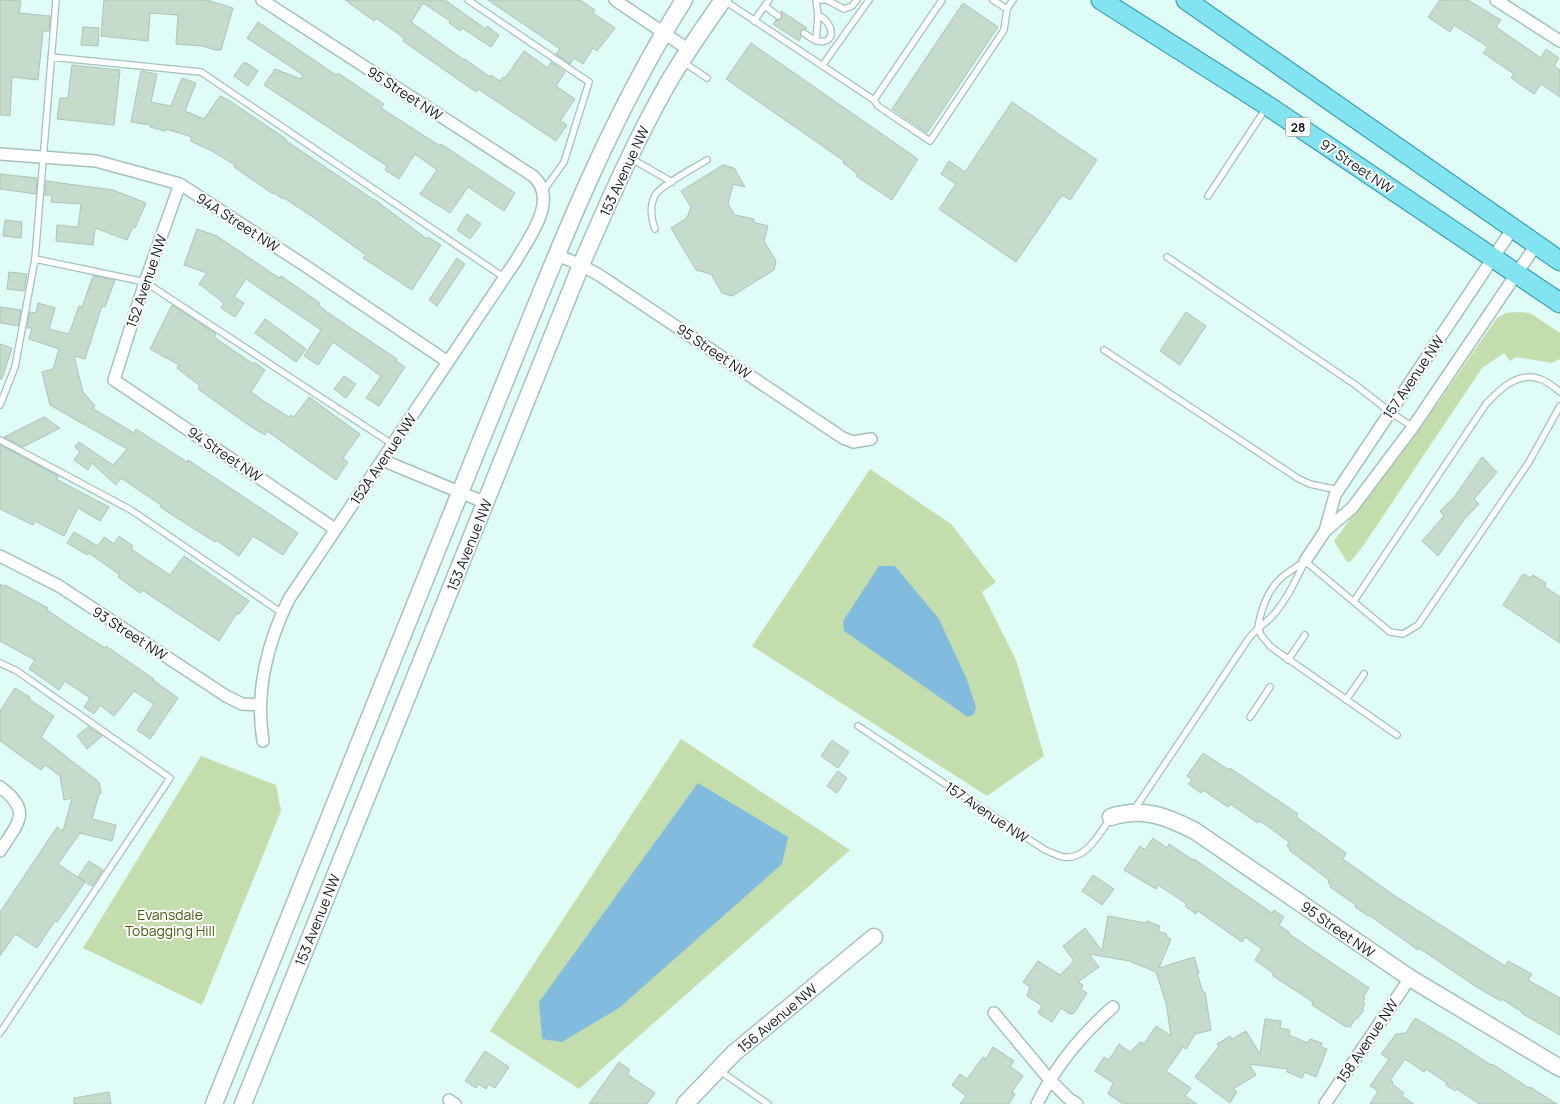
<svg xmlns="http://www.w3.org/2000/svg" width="1560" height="1104" viewBox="0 0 1560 1104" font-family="Manrope,sans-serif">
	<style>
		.green { fill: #c4ddad }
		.water { fill: #81bcdf }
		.building { fill: #c5dccd; stroke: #adc3b4 }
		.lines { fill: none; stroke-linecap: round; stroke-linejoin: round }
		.lane-casing { stroke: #a5c1bc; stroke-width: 8 }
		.street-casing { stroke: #a5c1bc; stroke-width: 14 }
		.secondary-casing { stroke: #a5c1bc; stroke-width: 19 }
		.primary-casing { stroke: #2693a0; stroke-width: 21 }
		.lane { stroke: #fff; stroke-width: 5.5 }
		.street { stroke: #fff; stroke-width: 11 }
		.secondary { stroke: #fff; stroke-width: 16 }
		.primary { stroke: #83e4f1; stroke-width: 19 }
		.labels { text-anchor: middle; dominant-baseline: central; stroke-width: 4; stroke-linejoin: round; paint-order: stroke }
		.shield { fill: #fff; stroke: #59615f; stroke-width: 1 }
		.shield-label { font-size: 12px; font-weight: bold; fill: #121d1b }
		.street-label { font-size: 14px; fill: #121d1b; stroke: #fff }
		.park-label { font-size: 14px; fill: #405f12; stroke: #fff }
	</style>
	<rect width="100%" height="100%" fill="#dffcf6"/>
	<path class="green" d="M1519 312 1530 313 1560 333V359L1552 363 1516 357 1510 361 1504 353 1482 368 1363 546 1351 561 1347 562 1334 541 1395 459 1413 439 1497 318 1506 313Z
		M870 469 951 524 996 582 982 592 1016 660 1044 756 987 796 752 646Z
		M681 739 850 850 579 1089 490 1031Z
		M201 756 276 785 281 811 202 1005 83 948Z"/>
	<path class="water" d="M879 566H895L939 619 967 680 976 707 974 714 968 717 844 631 843 621Z
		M698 783 788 837 782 864 619 1008 562 1042 542 1039 539 1002Z"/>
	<path class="building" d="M0 0 21 1 19 13 50 16 49 31H43L38 80 12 77 10 116 0 115Z
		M104 0H207L233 8 221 50H216L202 46 176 44 178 15 150 13 148 41 101 36Z
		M345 0H445L486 29 487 26 499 35 491 47 462 28 460 31 449 23 450 21 423 3 411 22 464 60 465 59 490 77 491 75 500 81 503 77 505 78 524 51 548 68 551 62 565 72 556 86 575 99 560 121 567 125 556 141 478 89 476 92 403 41 404 38 376 18 374 21Z
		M488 0H580L595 10 593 13 615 28 597 51 593 48 583 64 574 58 570 64 556 54 560 49Z
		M1440 0H1468L1501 20 1496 27 1541 58 1546 49 1559 58 1554 66 1560 70V97L1541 84 1534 94 1511 78 1514 74 1483 53 1488 47 1454 25 1450 32 1428 17Z
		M963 3 998 27 927 133 892 109Z
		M781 11 807 28 800 31 801 37 799 41 773 24 776 20H779L782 18Z
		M258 22 336 75 338 73 384 104 381 108 440 146 441 144 515 193 504 211 468 187 450 213 420 194 437 170 415 154 399 179 385 170 387 166 264 85 275 69 301 79 303 75 247 38Z
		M83 27 99 28 98 46 81 45Z
		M751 43 918 159 892 200 856 176 858 174 843 163 844 161 726 79Z
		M243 63H247L258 71 248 86 234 76Z
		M72 65 120 70 114 125 57 119 60 98H68Z
		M141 71 157 74 151 102 171 106 182 78 196 83 185 111 204 119 220 96 230 101 286 139 285 140 374 200V199L427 239 428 237 441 245 412 290 363 258 366 255 313 217 284 198 283 199 274 193 273 194 234 167 235 165 212 151 190 141 192 137 166 129 165 131 150 127 151 125 131 122Z
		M1012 102 1097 160 1070 200 1062 195 1016 262 939 209 956 184 941 174 949 161 965 172Z
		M723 165 734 168 745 187 733 184 728 204 735 215 754 219 753 222 768 226 764 241 776 261 774 270 732 296 722 293 711 274 696 270 671 228 687 218 691 207 681 191Z
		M0 174 37 178 36 194 0 189Z
		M46 181 113 190 146 203 135 228 133 227 127 240 95 228 93 245 56 241 57 225 78 227 81 204 51 202 52 195H45Z
		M467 214 481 224 470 239 457 230Z
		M5 220 22 222 21 238 3 236Z
		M197 229 217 236 279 278 281 276 320 303 319 305 327 312 397 359 396 361 405 367 379 406 366 398 381 376 333 342 318 365 304 356 321 330 246 279 234 297 244 303 235 317 221 308 224 303 199 284 207 273 184 265Z
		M457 258 465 264 437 306 429 300Z
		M9 272 27 274 24 291 7 289Z
		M93 276 115 280 105 307 102 306 85 359 74 356 83 392 95 406 92 408 134 433 136 429 187 462 188 460 298 533 283 555 253 536 239 556 216 540 215 542 177 518 160 507 161 505 121 478 116 485 92 463 88 470 74 460 80 452 75 447 79 442 113 465 127 449 50 405 42 372 53 369 59 349 29 339 32 328H27L30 312 36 313 38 303 55 308 49 329 69 334 79 306 82 307Z
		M172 305 216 334 214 337 253 364 254 362 265 370 251 392 265 402 289 417 291 415 294 417 309 397 360 434 343 458 348 462 336 480 267 431 265 435 250 426 198 389 200 386 177 368 179 365 150 349Z
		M0 307 21 310 18 326 0 323Z
		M1186 312 1206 326 1180 365 1160 351Z
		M265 319 306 349 296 362 255 333Z
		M0 344 12 348 2 379H0Z
		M344 376 356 384 346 398 334 389Z
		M44 417 60 428 23 447 4 437Z
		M0 445 58 476 56 479 109 507 100 521 78 508 64 536 35 521 33 525 0 509Z
		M1482 457 1497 472 1474 499 1479 504 1466 517 1438 556 1422 541 1444 516 1440 511 1455 496Z
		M74 532 98 546 104 537 114 544 119 536 133 546 131 549 170 575 184 556 249 601 239 614 237 613 219 641 142 590 140 593 118 577 120 575 89 553 87 555 67 543Z
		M1523 574 1531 578 1533 575 1546 583 1544 586 1560 597V643L1503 605Z
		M0 584 5 587V585L48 608 47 610 75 629 105 648 106 646 154 679 153 680 178 698 150 739 137 730 154 704 134 691 114 716 100 705 94 714 84 707 90 698 65 681 59 690 29 669 35 660 0 641Z
		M15 688 30 697 29 699 54 716 41 737 99 782 101 793 99 794 92 819 116 825 112 841 80 833 58 864 85 882 57 922 55 921 37 948 15 934 0 956V912L57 827 63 831 72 798 64 800 60 776 45 765 41 770 0 741V711Z
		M88 727 102 736 87 749 77 736Z
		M832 740 849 752 838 768 821 756Z
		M1203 753 1229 770 1230 768 1298 814 1296 817 1346 853 1343 859 1392 894 1505 966 1508 961 1532 974 1528 980 1560 998V1035L1521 1013 1522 1012 1502 999 1501 1001 1478 988 1419 948 1418 950 1369 915 1368 916 1355 907 1356 905 1330 887 1331 885 1328 883 1329 880 1289 850 1290 848 1287 846 1289 842 1263 823 1259 821 1258 823 1230 804 1228 807 1203 790 1201 793 1188 784 1192 780 1187 776Z
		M838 771 847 778 837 793 827 786Z
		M1153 838 1167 848 1169 844 1193 860 1194 859 1272 913 1274 910 1284 917 1279 925 1290 933 1289 934 1369 988 1363 997 1365 998 1363 1002 1365 1004 1362 1009 1364 1010 1357 1019 1356 1018 1350 1027 1347 1026 1346 1027 1312 1005 1313 1002 1273 976V973L1255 960 1262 949 1245 937 1242 942 1198 911 1196 914 1185 906 1187 904 1158 885 1156 889 1124 870 1140 846 1145 850Z
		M89 861 103 870 92 886 78 877Z
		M1093 875 1114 889 1102 905 1082 891Z
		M1108 916 1146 923 1147 921 1160 926 1158 931 1167 934 1166 937 1171 939 1159 968 1194 957 1199 973H1197L1203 992H1205L1211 1030 1195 1034 1186 1049 1183 1047 1166 1071 1191 1088 1185 1096 1197 1104H1123L1108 1094 1113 1083 1095 1071 1104 1057 1109 1060 1119 1044 1130 1052 1140 1042 1144 1044 1156 1026 1171 1036 1166 1003 1156 972 1129 961 1089 954 1099 967 1078 982 1083 985 1081 989 1087 993 1074 1013 1070 1014 1061 1008 1052 1022 1038 1013 1042 1006 1027 996 1030 987 1023 982 1038 961 1060 975 1074 961 1063 946 1085 928 1102 951Z
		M1415 1018 1457 1043 1491 1065 1492 1064 1529 1088 1530 1087 1557 1104H1479L1457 1089 1455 1091 1446 1085 1447 1083 1426 1069 1424 1072 1405 1059 1390 1080 1393 1082 1392 1084 1404 1093 1402 1096 1414 1104H1370L1378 1091 1370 1086 1389 1059 1381 1054 1396 1034 1406 1033Z
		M1265 1019 1281 1021 1280 1028 1290 1030 1289 1035 1308 1043 1310 1039 1322 1043 1321 1047 1327 1049 1316 1077 1305 1072 1302 1078 1287 1072 1288 1069 1249 1064 1256 1075 1233 1089 1237 1092 1230 1103 1195 1077 1219 1046 1217 1044 1230 1036 1232 1039 1246 1031 1260 1054Z
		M993 1047 1014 1061 1010 1066 1023 1076 1012 1092 1015 1094 1009 1104H960L966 1096 952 1085 960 1074 967 1079 983 1057 986 1059Z
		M485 1051 509 1067 495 1088 489 1084 486 1089 478 1084 476 1088 465 1081Z
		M619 1062 630 1070 627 1074 655 1093 647 1104H589Z
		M109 1092 111 1104H74V1098Z"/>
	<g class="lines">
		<g class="lane-casing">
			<path id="lane" d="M468 0 589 82 564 162 544 190
				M816 0 818 15 816 41
				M818 0H827L844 9 852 6 857 0
				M993 0 1007 9 1013 0
				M725 1 874 100 942 0
				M765 6 778 16
				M754 21 769 0
				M804 33C808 36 813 40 818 41 835 45 836 24 818 15
				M51 57 201 72 505 278
				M683 62 707 78
				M822 66 869 0
				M874 100 878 106 930 141 1004 30 1007 9
				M632 159 672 182
				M1208 196 1266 108
				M655 229C651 218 649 207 655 195 661 185 696 167 707 160
				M1167 257 1357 386 1390 412 1413 427
				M35 259 145 282 392 444
				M1104 350 1299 479 1310 484 1338 490
				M0 405 15 367 35 259 56 0
				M0 440 131 510 282 613
				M1305 561 1390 632 1403 634 1418 625 1529 462 1560 406
				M1354 601 1486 404C1500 389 1518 371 1540 379 1547 381 1554 387 1560 392
				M1258 627 1261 635 1271 647 1397 735
				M1258 627C1261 610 1268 590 1281 578 1288 572 1296 567 1304 562
				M1288 660 1305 635
				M0 663 17 671 170 778 0 1033
				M1346 700 1364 674
				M1250 717 1270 687
				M858 726 1045 850C1051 852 1057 856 1064 857 1086 860 1099 834 1110 819
				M1134 810 1249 638C1257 628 1268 622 1275 613 1288 597 1296 580 1305 561
				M720 1071 768 1104"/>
		</g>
		<g class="street-casing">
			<path id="street" d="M262 0 533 176C559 199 530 236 517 259L289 599C267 643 255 693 263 741
				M615 0 689 50
				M1496 0 1560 41
				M0 154 96 161 180 184 304 265 448 362
				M180 184 145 282 114 380 335 529
				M557 255 581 265 599 275 843 438 853 442 871 439
				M382 460 486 503
				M1325 531 1335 495 1513 228
				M0 556 59 586 226 696 242 704 260 705
				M1305 561 1325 531 1352 508 1413 427 1536 245
				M0 787C33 811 18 823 0 851
				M994 1013 1049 1079 1068 1098 1077 1104
				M449 1100 455 1104
				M1037 1104C1056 1065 1081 1035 1113 1007
				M1325 1104 1410 978"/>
		</g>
		<g class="secondary-casing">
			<path id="secondary" d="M1111 817C1143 807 1166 816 1195 831L1410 978 1560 1068
				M214 1104C303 884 391 663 480 443 542 293 597 138 684 0
				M243 1104 581 265C608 203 635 141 668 83 685 54 704 27 723 0
				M685 1104 734 1053 874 937"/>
		</g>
		<g class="primary-casing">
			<path id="primary" d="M1101 0 1268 106 1560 303
				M1186 0 1560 261"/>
		</g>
		<use href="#lane" class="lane"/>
		<use href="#street" class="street"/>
		<use href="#secondary" class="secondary"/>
		<use href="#primary" class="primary"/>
	</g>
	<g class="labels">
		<rect class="shield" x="1285.5" y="117.5" width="25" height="19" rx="4"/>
		<g class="shield-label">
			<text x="1298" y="127">28</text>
		</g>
		<g class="street-label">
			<text transform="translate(405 93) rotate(33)">95 Street NW</text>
			<text transform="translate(1357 166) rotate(34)">97 Street NW</text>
			<text transform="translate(624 171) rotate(-65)">153 Avenue NW</text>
			<text transform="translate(238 222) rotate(33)">94A Street NW</text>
			<text transform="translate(146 281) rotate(-71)">152 Avenue NW</text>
			<text transform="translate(714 351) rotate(34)">95 Street NW</text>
			<text transform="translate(1413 377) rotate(-56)">157 Avenue NW</text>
			<text transform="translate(225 454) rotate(34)">94 Street NW</text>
			<text transform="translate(383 459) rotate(-56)">152A Avenue NW</text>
			<text transform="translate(469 545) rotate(-68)">153 Avenue NW</text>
			<text transform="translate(130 633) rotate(33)">93 Street NW</text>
			<text transform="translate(987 812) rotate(34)">157 Avenue NW</text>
			<text transform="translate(317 920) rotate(-68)">153 Avenue NW</text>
			<text transform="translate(1338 929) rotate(35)">95 Street NW</text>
			<text transform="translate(777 1018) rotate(-40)">156 Avenue NW</text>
			<text transform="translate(1367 1041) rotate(-56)">158 Avenue NW</text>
		</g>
		<g class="park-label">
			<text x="170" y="914">Evansdale<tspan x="170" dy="16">Tobagging Hill</tspan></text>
		</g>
	</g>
</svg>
